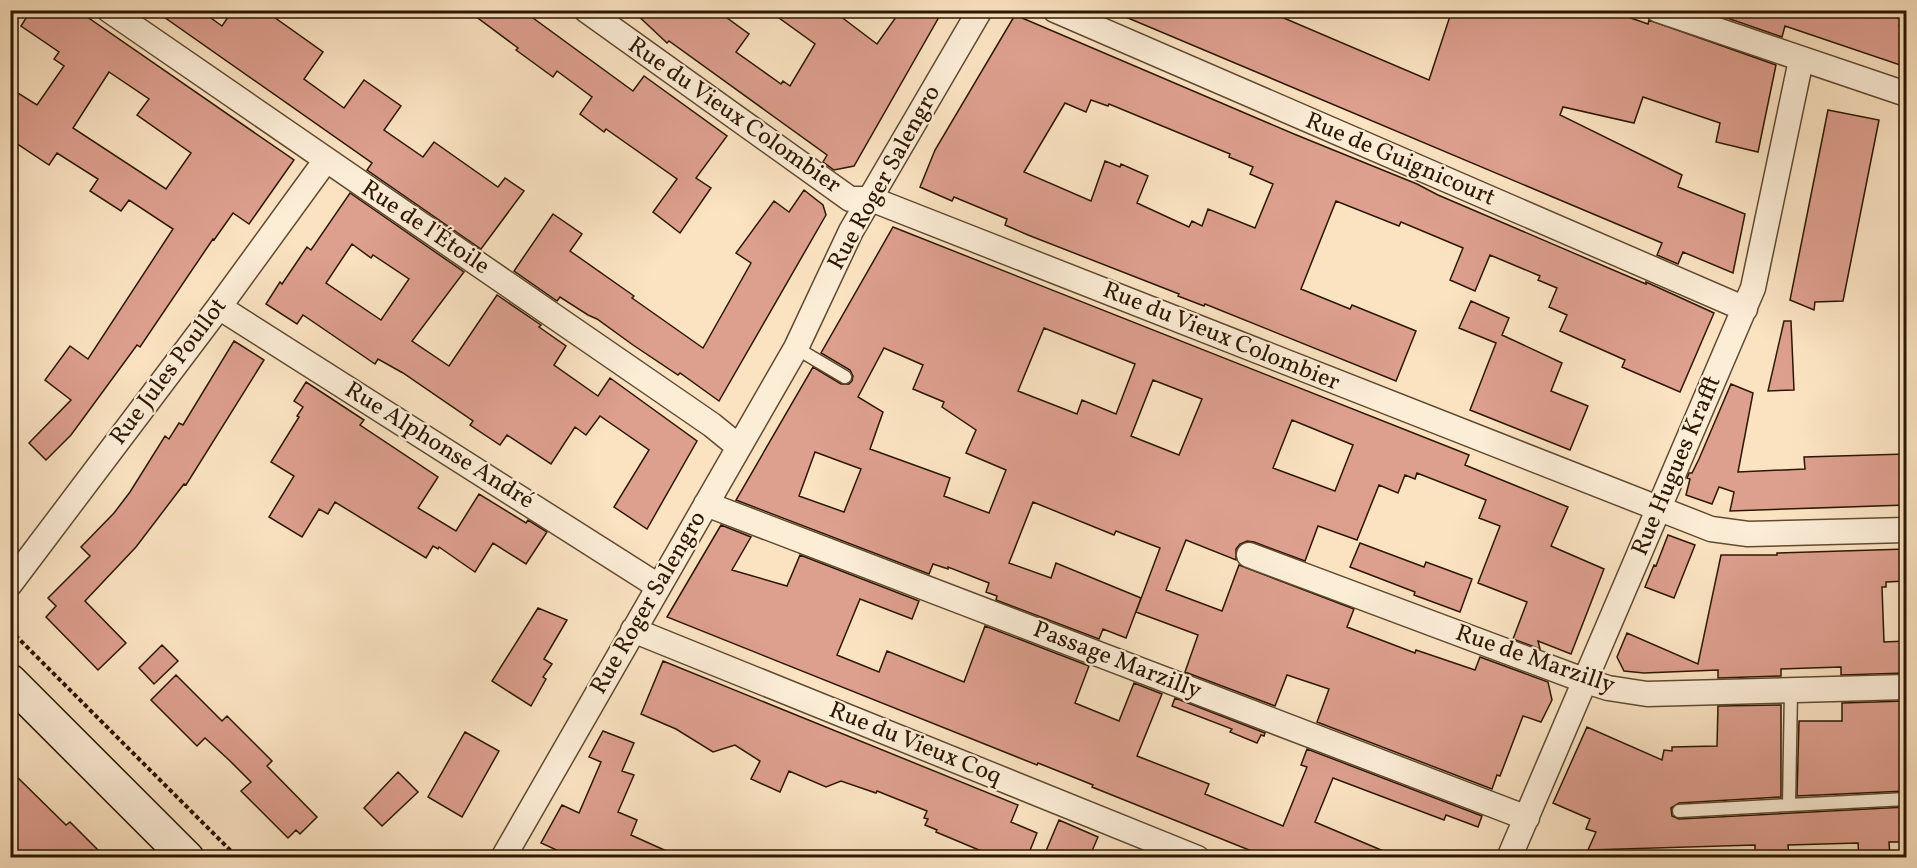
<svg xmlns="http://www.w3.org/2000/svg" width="1917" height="868" viewBox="0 0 1917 868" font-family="Vollkorn,serif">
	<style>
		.building { fill: #dd9f8e; stroke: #2c1701; stroke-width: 1.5; fill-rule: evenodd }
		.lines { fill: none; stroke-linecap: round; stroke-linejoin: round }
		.service-casing { stroke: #604a31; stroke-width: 15 }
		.minor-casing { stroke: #604a31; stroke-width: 27 }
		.secondary-casing { stroke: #2c1701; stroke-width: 36 }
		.path { stroke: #2c1701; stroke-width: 4; stroke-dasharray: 4.5 3; stroke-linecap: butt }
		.service { stroke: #fcedd7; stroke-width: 12 }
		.minor { stroke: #fcedd7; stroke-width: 24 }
		.secondary { stroke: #fcedd7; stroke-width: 33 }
		.labels { text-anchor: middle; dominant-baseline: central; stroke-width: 4.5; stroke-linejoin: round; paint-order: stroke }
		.street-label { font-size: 24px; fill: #2c1701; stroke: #fcedd7 }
	</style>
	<rect width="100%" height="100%" fill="#fbe3c2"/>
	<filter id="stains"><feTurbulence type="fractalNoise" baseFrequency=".00333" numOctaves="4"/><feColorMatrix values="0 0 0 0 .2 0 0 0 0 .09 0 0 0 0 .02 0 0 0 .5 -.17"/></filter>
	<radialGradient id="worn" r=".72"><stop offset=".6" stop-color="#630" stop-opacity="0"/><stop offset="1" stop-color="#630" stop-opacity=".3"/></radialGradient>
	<path class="building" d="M31 10H77L294 160 249 224 233 213 214 240 213 239 140 347 137 345 71 435 46 460 29 443 71 400 45 380 70 346 88 359 173 229 129 200 121 211 90 191 98 179 57 153 49 165 10 139V88L37 105 64 66 54 59 59 52 21 26ZM109 72 149 99 137 115 191 153 166 189 73 128Z
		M154 10H200L222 26 233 10H264L323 52 304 79 344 108 364 80 401 106 384 130 423 157 434 142 498 187 505 178 524 191 481 249 367 170 372 163Z
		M467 10H522L633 91 644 76 727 136 696 178 711 188 680 233 653 212 677 179 606 129 604 132 580 114 592 97 557 71 553 77 516 50 518 48Z
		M632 10H716L749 34 736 52 781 84 783 81 790 86 815 44 768 10H832L877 44 901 10H943L854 166 834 170 823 162 827 155 669 41 667 43Z
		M1109 10H1265L1429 80 1452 10H1608L1648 24 1649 20 1776 65 1758 152 1716 142 1720 123 1643 97 1634 123 1563 107 1560 115 1682 175 1678 187 1745 214 1733 273 1683 252 1678 264 1657 255 1662 243Z
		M1704 10H1897L1895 17 1901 19 1899 26 1906 28V67L1785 26 1782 37Z
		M1015 15 1294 134 1417 184 1438 195 1646 284V282L1714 313 1680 392 1622 367 1625 360 1560 331 1567 315 1549 307 1557 288 1538 280 1540 276 1490 255 1475 291 1450 280 1463 248 1401 222 1399 226 1336 201 1301 289 1350 309 1352 305 1416 331 1396 381 1205 304 1204 306 1178 296 1179 294 1028 235 1005 225 1007 219 954 197 952 201 920 187 935 150ZM1091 100 1108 106 1109 104 1230 154 1229 157 1253 167 1250 174 1273 184 1255 228 1208 209 1202 226 1192 221 1189 227 1137 203 1148 176 1121 164 1120 167 1105 161 1091 201 1024 172 1065 103 1086 112Z
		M1828 110 1879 120 1843 301 1815 302 1814 310 1790 300Z
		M804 190 823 205 826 215 719 401 680 373 678 375 633 345 597 319 588 315 560 297 557 301 514 271 553 214 582 234 570 251 634 296 632 298 703 348 751 263 736 253 774 201 789 212Z
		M350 193 464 272 412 341 449 366 497 295 541 325 539 327 566 346 554 365 598 396 610 378 697 441 647 529 614 507 649 450 600 416 586 435 575 427 551 464 507 435 500 445 470 425 473 421 403 373 378 359 375 364 303 315 297 324 266 304 280 282 282 284 307 247 311 250ZM352 244 371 258 373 255 409 279 381 320 326 283Z
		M893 227 1469 455 1465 465 1568 507 1551 546 1604 569 1571 654 1538 641 1540 649 1513 639 1527 602 1478 583 1500 526 1479 518 1486 500 1417 473 1415 479 1405 475 1398 493 1379 485 1357 540 1318 526 1305 561 1254 542 1247 541 1240 544 1236 549V560L1186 540 1166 590 1222 611 1239 565 1354 609 1347 627 1415 653 1416 650 1475 670 1480 657 1548 682 1552 700 1541 722 1523 716 1500 776 1497 775 1492 789 1317 722 1329 689 1287 675 1275 706 1185 672 1198 635 1136 612 1160 548 1116 531 1114 535 1033 502 1009 563 1051 578 1056 563 1141 598 1126 638 1103 629 1099 639 996 600 997 596 986 592 989 583 948 567V569L933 564 929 574 736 500 813 367 841 384H849L852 381 853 376 850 370 821 353ZM1044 328 1135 364 1116 414 1082 400 1077 414 1018 391ZM884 348 923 365 913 389 944 402 942 407 976 430 966 453 1006 470 989 513 944 496 950 478 870 449 883 412 858 397ZM1153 380 1202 399 1179 455 1131 436ZM1292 420 1353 445 1335 491 1273 468ZM815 452 861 469 844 512 799 496Z
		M1471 301 1509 318 1502 335 1562 363 1551 391 1588 406 1570 450 1470 410 1496 343 1459 328Z
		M1784 321H1791L1794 390 1768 391Z
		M234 341 264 360 186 485 184 484 136 547 85 601 126 643 98 670 46 617 56 606 48 598 90 556 81 547 114 513 130 492 165 436 169 439 179 423 183 425Z
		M306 382 364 420 360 425 438 477 418 508 456 531 479 494 526 523 528 520 547 532 526 564 493 543 475 572 439 547 438 549 433 546 426 558 335 502 328 514 319 509 302 537 269 517 294 476 271 462 299 417 297 416 303 407 294 401Z
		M1731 384 1753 393 1738 472 1805 469 1804 457 1906 454V505L1730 511 1734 492 1719 487 1712 504 1686 495 1690 479 1687 478 1689 473H1692L1699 459Z
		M721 525 751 537 732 570 787 586 800 555 919 601 912 619 860 599 837 655 879 672 887 651 964 682 985 626 1089 666 1075 703 1119 721 1134 683 1162 694 1137 756 1209 784 1205 794 1283 826 1307 767 1301 765 1307 749 1482 816 1478 827 1446 815 1444 820 1333 778 1315 822 1400 858H1269L1092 787 1093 785 1038 763 1037 765 667 617Z
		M1668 535 1695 545 1674 598 1645 587 1654 565 1656 566Z
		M1360 543 1424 567 1426 562 1472 579 1460 612 1414 595 1415 592 1350 567Z
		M1906 549V581L1886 582V587H1882L1884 642 1906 641V673L1841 675V667L1810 668 1781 669V676L1718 678V670L1644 673 1624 671 1617 657 1627 633 1698 664 1721 555H1777V553Z
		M538 608 567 620 544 659 552 664 543 677 546 679 531 706 492 681Z
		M162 645 178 661 154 684 139 668Z
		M663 661 1018 805 1011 822 1037 833 1027 858H998L936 832 937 830 925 825 928 819 924 818 927 811 877 791 876 793 841 781 826 787 789 771 780 792 751 779 760 761 735 745 713 752 676 729 641 714Z
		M176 675 222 721 227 716 272 761 267 766 317 817 300 834 296 830 288 838 241 791 251 782 229 760 205 738 197 746 151 700Z
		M1175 698 1265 733 1264 736 1261 735 1257 743 1230 732 1232 729 1172 706Z
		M1906 701V791L1797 796 1799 721H1842V703Z
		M1781 705V797L1679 803 1671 808 1672 816 1679 819 1906 807V842H1889L1890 858H1859L1858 843 1788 845 1789 858H1755V845L1588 850 1596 832 1586 829 1590 819 1553 803 1587 727 1662 760 1664 750 1672 751V747L1717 746 1718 706Z
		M603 731 634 743 622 771 634 775 618 812 637 820 631 835 682 858H574L541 843 562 805 579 813 601 762 589 757Z
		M465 732 499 751 462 817 428 797Z
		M10 770 66 825 70 822 106 858H25L10 843Z
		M398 772 418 792 382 826 364 808Z
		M1059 820 1098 837 1089 858H1043Z"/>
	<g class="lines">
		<g class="service-casing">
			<path id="service" d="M796 348 845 377
				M1789 805 1906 799
				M1679 811 1789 805 1791 690"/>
		</g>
		<g class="minor-casing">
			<path id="minor" d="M109 10 712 425 739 447
				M586 10 850 199H871L1711 529 1748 534 1906 530
				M1055 10 1745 309
				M1658 10 1906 94
				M219 307 658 586
				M706 504 1527 818
				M1249 555 1586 681 1608 688 1647 694 1906 687
				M10 584 219 307 326 160
				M633 630 1197 858
				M503 858 796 348 851 231 980 10
				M1509 858 1753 288 1801 60"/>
		</g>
		<g class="secondary-casing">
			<path id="secondary" d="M10 681 187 858"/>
		</g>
		<path class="path" d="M10 630 238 858"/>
		<use href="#service" class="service"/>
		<use href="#minor" class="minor"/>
		<use href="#secondary" class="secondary"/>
	</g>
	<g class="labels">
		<g class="street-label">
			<text transform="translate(734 116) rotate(35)">Rue du Vieux Colombier</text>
			<text transform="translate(1400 160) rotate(23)">Rue de Guignicourt</text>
			<text transform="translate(885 178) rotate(-61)">Rue Roger Salengro</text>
			<text transform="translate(425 228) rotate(34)">Rue de l'Étoile</text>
			<text transform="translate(1221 337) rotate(22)">Rue du Vieux Colombier</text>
			<text transform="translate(169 372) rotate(-53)">Rue Jules Poullot</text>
			<text transform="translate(439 446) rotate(32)">Rue Alphonse André</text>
			<text transform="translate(1677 466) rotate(-67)">Rue Hugues Krafft</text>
			<text transform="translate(649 603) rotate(-60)">Rue Roger Salengro</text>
			<text transform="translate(1535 660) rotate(19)">Rue de Marzilly</text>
			<text transform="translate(1117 661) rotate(21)">Passage Marzilly</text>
			<text transform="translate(915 744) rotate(22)">Rue du Vieux Coq</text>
		</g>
	</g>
	<rect width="1917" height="868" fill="none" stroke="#fbe3c2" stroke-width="36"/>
	<rect x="12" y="12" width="1893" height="844" fill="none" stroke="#2c1701" stroke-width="3"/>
	<rect x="18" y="18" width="1881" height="832" fill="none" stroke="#2c1701" stroke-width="1.5"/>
	<rect width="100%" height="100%" filter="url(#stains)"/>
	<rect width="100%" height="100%" fill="url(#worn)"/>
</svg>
